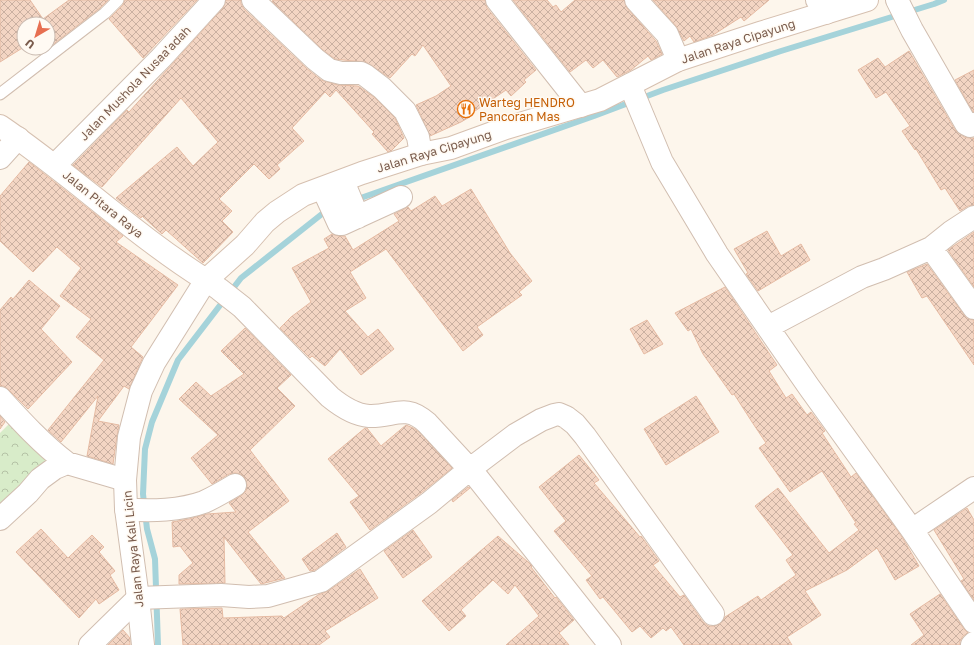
<svg xmlns="http://www.w3.org/2000/svg" width="974" height="645" viewBox="0 0 974 645" font-family="'Golos Text',sans-serif">
	<style>
		.park { fill: url(#park-crowns) }
		.lines { fill: none; stroke-linecap: round; stroke-linejoin: round }
		.stream { stroke: #a5d3da; stroke-width: 6 }
		.building { fill: url(#building-cross-hatch); stroke: #e6bba3 }
		.service-casing { stroke: #d1beb0; stroke-width: 13 }
		.minor-casing { stroke: #d1beb0; stroke-width: 24 }
		.tertiary-casing { stroke: #d1beb0; stroke-width: 24 }
		.secondary-casing { stroke: #d6c0b0; stroke-width: 24 }
		.service { stroke: #fff; stroke-width: 11 }
		.minor { stroke: #fff; stroke-width: 22 }
		.tertiary { stroke: #fff; stroke-width: 22 }
		.secondary { stroke: #fff; stroke-width: 22 }
		.labels { text-anchor: middle; dominant-baseline: central; stroke-width: 3; stroke-linejoin: round; paint-order: stroke }
		.street-label { font-size: 12px; fill: #7a5c4d; stroke: #fffaf3 }
		.food-label { font-size: 12px; fill: #c56008; stroke: #fffaf3; text-anchor: start }
	</style>
	<defs>
		<pattern id="park-crowns" width="20" height="18" patternUnits="userSpaceOnUse"><rect width="20" height="18" fill="#d8ecc9"/><path d="M2 6a3 3 0 1 1 6 0M12 15a3 3 0 1 1 6 0" fill="none" stroke="#b4c2a5"/></pattern>
		<pattern id="building-cross-hatch" width="8" height="8" patternUnits="userSpaceOnUse"><rect width="8" height="8" fill="#f3d5c3"/><path d="M0 0l8 8M0 8l8-8" fill="none" stroke="#cab0a1"/></pattern>
	</defs>
	<rect width="100%" height="100%" fill="#fdf6ec"/>
	<path class="park" d="M10 423 48 461 0 508V433Z"/>
	<g class="lines">
		<path class="stream" d="M355 200 594 116 663 90 781 51 934 4 944 0
			M158 645 155 559 147 529 143 494 145 449 152 422 178 360 241 278 327 210"/>
	</g>
	<path class="building" d="M0 0H30L43 19 69 0H108L100 8 42 53 39 48H48V24H24V47L0 62Z
		M125 0H197L143 58 109 19 123 5Z
		M226 0H241V4L244 9 306 68 321 80 338 85 358 86 374 97 395 118 404 138 391 151 388 152 372 134 374 132 336 90 330 97 325 92 292 128 304 141 277 165 280 169 269 179 254 164 219 199 232 211 222 221 233 232 203 263 166 230 162 234 142 216 141 218 116 198 177 147 193 166 218 142 181 98 102 187 73 165 127 110 129 112 223 8Z
		M274 0H485L487 8 536 70 524 80 526 82 511 96 506 90 472 113 473 115 461 122 430 136 416 105 436 96 451 86 423 45 415 56 412 54 390 78 366 62 343 60 335 59 323 50 272 1Z
		M513 0H547L553 7 556 5 561 12 575 0H624L627 8 656 41 662 54 651 60 648 56 631 70 617 77 603 60 593 68 586 60 570 72Z
		M653 0H769L744 21 741 17 713 35 694 42 690 36 684 41 676 26Z
		M909 51 955 130 964 137 970 138H974V205L968 206 960 211 945 188 941 190 916 149 915 150 902 131 910 126 886 92 876 98 858 70 878 58 885 67Z
		M974 70V112H973L955 80Z
		M29 162 123 236 116 242 178 285 131 347 143 357 129 389 124 386 98 421 119 425 117 436 113 464 87 456 98 396 61 442 48 430 104 360 76 337 91 319 60 296 81 268 57 247 33 272 0 241V196Z
		M471 189 510 253 532 281 519 292 522 295 477 327 483 335 463 351 386 249 350 272 366 298 345 311 368 337 378 329 394 349 361 375 340 349 325 366 312 356 310 358 280 328 291 317 311 302 292 268 329 248 324 239 332 234 339 236H345L353 250 399 221 394 214 408 207 411 211 435 196 442 206Z
		M767 231 781 256 801 244 810 260 758 291 746 274 748 273 734 249Z
		M974 232V287L948 250Z
		M927 264 964 315 969 319 974 320V365L927 296 922 298 907 272Z
		M29 280 60 306 41 329 72 362 28 409 9 390 4 386H0V310L11 297 13 299Z
		M725 287 777 365 769 371 786 398 792 394 807 415 811 412 825 431 822 433 851 477 856 473 902 537 919 566 895 580 877 548 847 570 805 591 821 615 787 637 792 645H684L671 627 666 631 663 628 651 638 640 626 632 632 603 597 600 599 586 580 592 576 554 531 566 521 539 487 579 455 599 480 594 483 640 537 641 536 659 561 653 565 680 597 684 595 703 622 708 626H714L720 624 725 617 758 596 761 600 796 575 786 560 793 555 755 506 778 488 829 553 859 530 854 524 856 523 822 471 790 492 759 448 766 443 752 422 734 394 732 395 703 354 691 329 688 331 675 313Z
		M647 320 663 344 644 354 630 329Z
		M245 328 291 375 277 388 295 406 250 450 289 501 248 532 285 578 261 584 224 537 225 583 179 584V575L193 563 180 546 173 547 172 522 189 519 207 514 236 512 229 503 242 495 246 491 247 485 245 478 241 474 235 473 229 474 212 484 191 458 218 435 179 399 196 382 211 396 244 374 221 351Z
		M696 396 719 432 666 465 644 429Z
		M0 416 5 422 0 429Z
		M406 425 413 428 419 432 452 468 421 493 370 530 350 502 359 496 328 459 365 428H367L381 446Z
		M468 487 470 488 453 502 452 500Z
		M967 508 974 520V600L961 581 964 579 934 530Z
		M41 529 68 558 92 535 104 547 99 552 115 571 110 575 119 590 99 604 96 599 79 618 16 552Z
		M413 530 432 557 403 578 384 551Z
		M337 533 346 547 315 570 310 571 302 559Z
		M498 536 528 562 532 566 531 567 555 598 556 597 574 620 559 633 569 645H506L539 616 515 585 508 594 493 580 461 610 466 616 449 631 422 601Z
		M360 569 378 598 325 631 330 637 319 645H183L180 609 222 608 223 618 282 616 284 618 318 595 328 591Z
		M940 594 964 629 968 633 963 636 960 641V645H911L924 635 910 614Z
		M123 630 130 638V645H108Z"/>
	<g class="lines">
		<g class="service-casing">
			<path id="service" d="M0 94 105 13 118 0"/>
		</g>
		<g class="minor-casing">
			<path id="minor" d="M253 0 315 59 329 70 341 73H361L365 75 382 88 405 111 418 137 421 154
				M497 0 581 106
				M636 0 667 34 678 60
				M817 0 826 13
				M897 0 912 30 966 124 970 126 974 124
				M630 85 662 162 717 254 809 387 912 530 974 622
				M0 158 18 138
				M55 165 161 58 214 0
				M343 181 358 217
				M323 189 339 224H342L401 197
				M931 248 974 308
				M206 280 219 289 242 307 330 397C341 406 354 415 369 416 394 417 405 403 427 423L476 476 610 645
				M768 327 862 277 884 269 931 248 951 232 974 217
				M0 398C21 421 42 444 67 463
				M126 509C150 512 182 510 204 502 215 497 225 491 235 485
				M0 519 28 493 40 479 55 468 67 463 125 480
				M912 530 974 488
				M90 645 138 598 221 595 249 597 268 596 321 581 429 503 470 469 515 435 541 420 554 415 559 414 566 417 575 424 585 436 713 614
				M972 645 974 643"/>
		</g>
		<g class="tertiary-casing">
			<path id="tertiary" d="M143 645 138 598 126 509 125 480 129 437 141 391 154 363 206 280"/>
		</g>
		<g class="secondary-casing">
			<path id="secondary" d="M0 126C71 174 133 234 206 280L245 245 265 222 277 212 303 195 362 173 421 154 451 148 506 128 600 100 678 60 760 33 867 0"/>
		</g>
		<use href="#service" class="service"/>
		<use href="#minor" class="minor"/>
		<use href="#tertiary" class="tertiary"/>
		<use href="#secondary" class="secondary"/>
	</g>
	<defs>
		<g id="restaurant-ring" transform="scale(0.9)"><circle r="9.5" fill="#fffaf3" stroke="#e8710a" stroke-width="1.5"/><path d="M-5-6h1v4h1v-4h1v4h1v-4h1v5L-1.5 .5V6h-2V.5L-5-1ZM5-6V6H3V1.5H1.5Q1.5-4 5-6Z" fill="#e8710a"/></g>
	</defs>
	<g fill-rule="evenodd">
		<use href="#restaurant-ring" x="466" y="109"/>
	</g>
	<g class="labels">
		<g class="street-label">
			<text transform="translate(738 41) rotate(-18)">Jalan Raya Cipayung</text>
			<text transform="translate(135 83) rotate(-46)">Jalan Mushola Nusaa'adah</text>
			<text transform="translate(434 151) rotate(-17)">Jalan Raya Cipayung</text>
			<text transform="translate(103 204) rotate(39)">Jalan Pitara Raya</text>
			<text transform="translate(133 549) rotate(-96)">Jalan Raya Kali Licin</text>
		</g>
		<g class="food-label">
			<text x="479" y="102">Warteg HENDRO<tspan x="479" dy="14">Pancoran Mas</tspan></text>
		</g>
	</g>
	<g transform="translate(36 36) rotate(218)"><circle r="19" fill="#fffaf3" stroke="#cabbb1"/>
	<path d="M0-3L7 15L0 10L-7 15Z" fill="#e76f51"/>
	<text y="-6" font-size="11" font-weight="bold" text-anchor="middle" fill="#7a5c4d">U</text>
	</g>
</svg>
